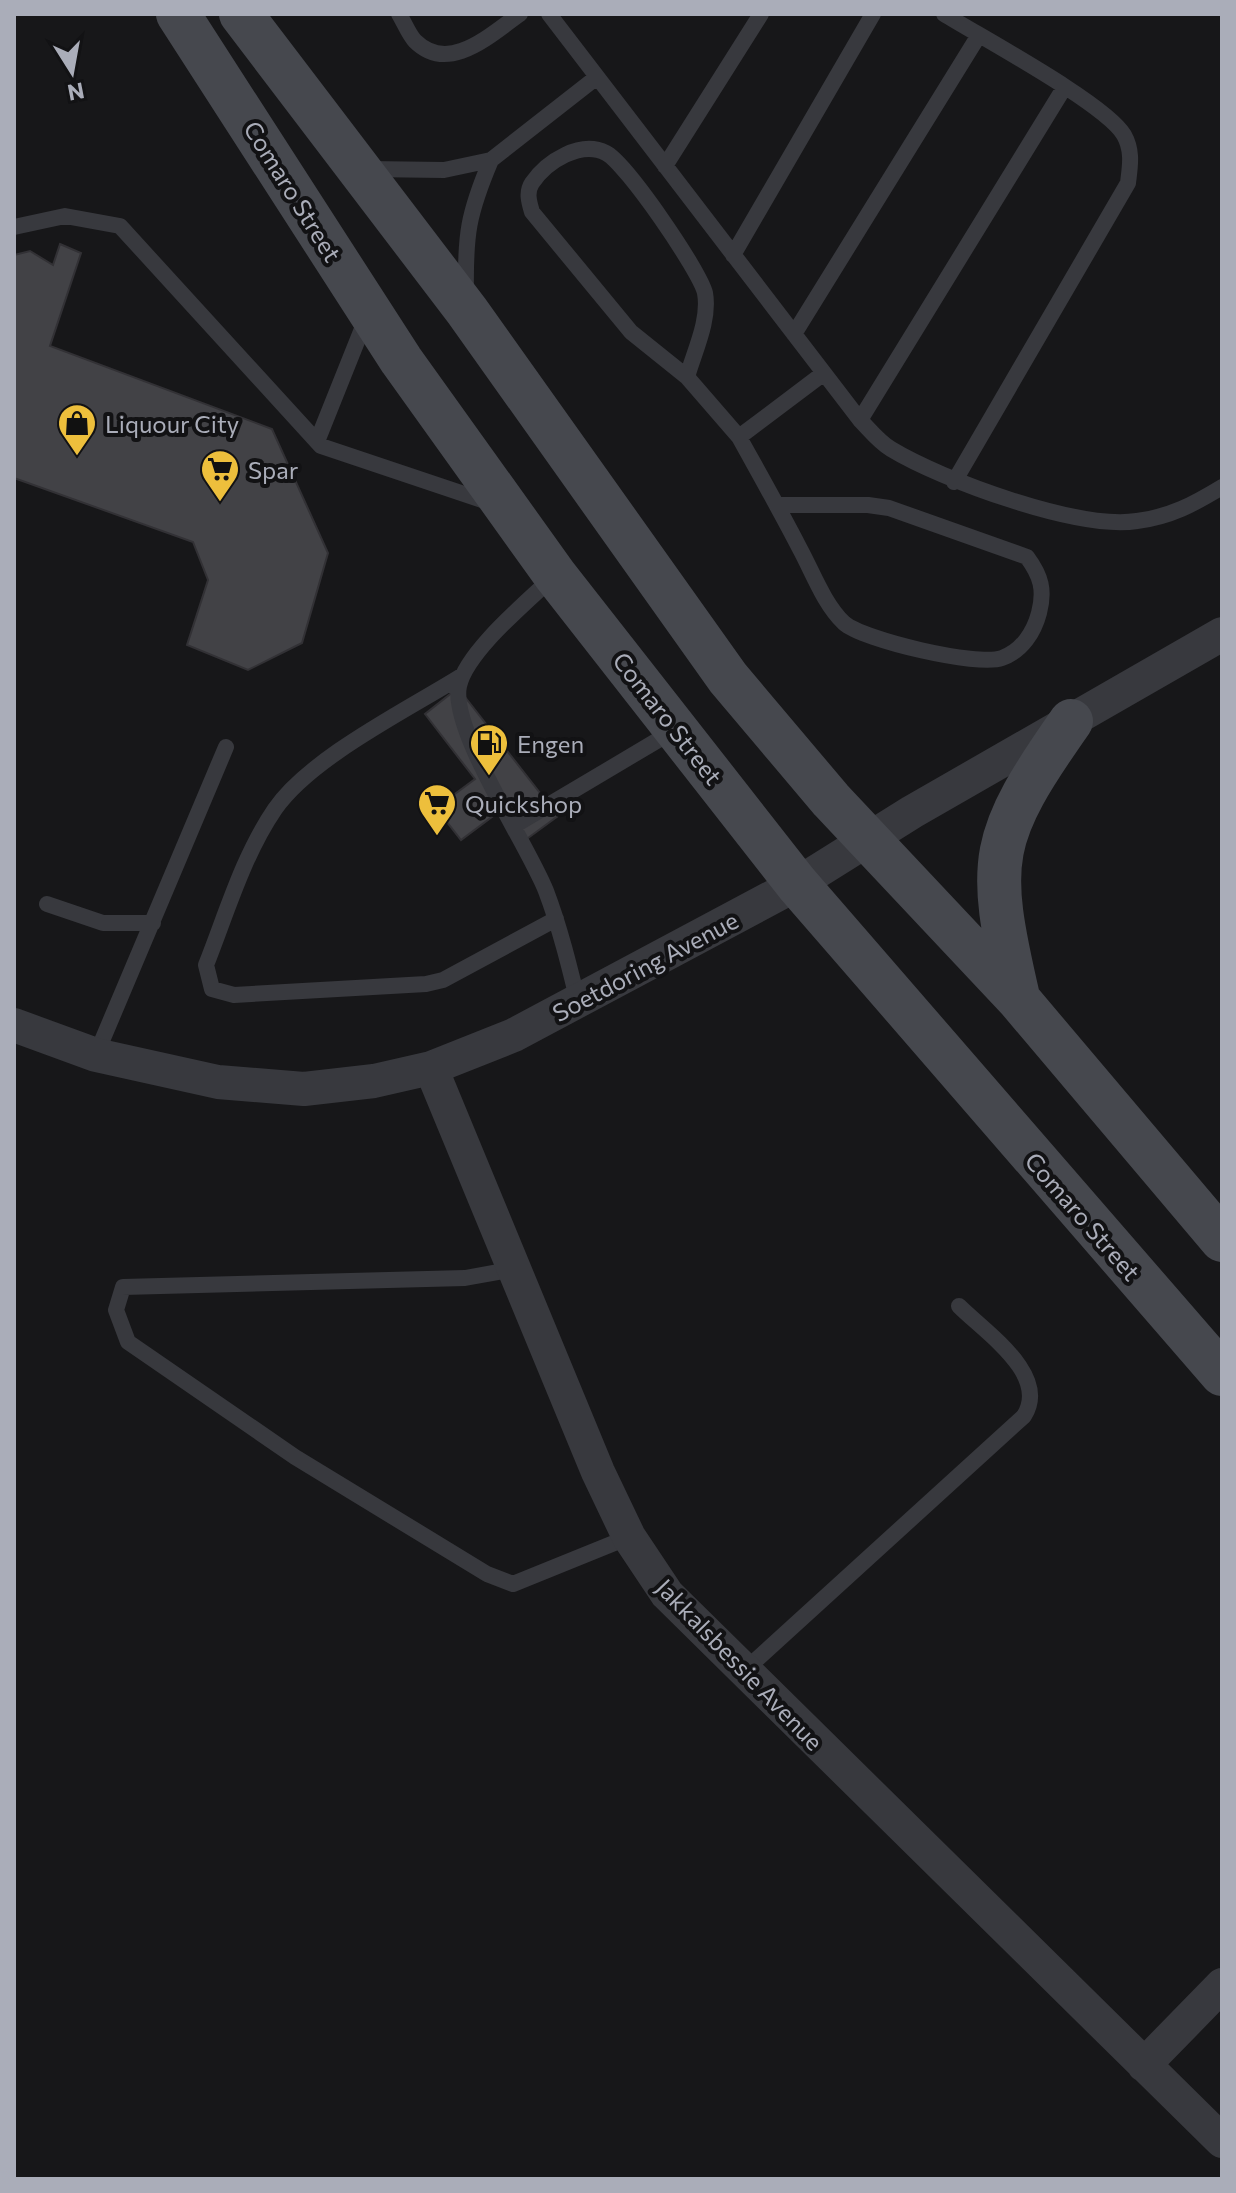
<svg xmlns="http://www.w3.org/2000/svg" width="1236" height="2193" viewBox="0 0 1236 2193" font-family="Commissioner,sans-serif">
	<style>
		.building { fill: #424246; stroke: #323135; stroke-width: 2 }
		.lines { fill: none; stroke-linecap: round; stroke-linejoin: round }
		.lane { stroke: #38393e; stroke-width: 16 }
		.street { stroke: #38393e; stroke-width: 34 }
		.secondary { stroke: #46484e; stroke-width: 44 }
		.labels { text-anchor: middle; dominant-baseline: central; stroke-width: 8; stroke-linejoin: round; paint-order: stroke }
		.street-label { font-size: 24px; fill: #aaadb9; stroke: #121214 }
		.poi-label { font-size: 24px; fill: #aaadb9; stroke: #121214; text-anchor: start }
	</style>
	<rect width="100%" height="100%" fill="#171719"/>
	<path class="building" d="M60 244 81 253 50 346 272 429 328 553 302 643 248 670 187 645 208 580 193 542 14 478V255L30 251 53 265Z
		M458 688 558 816 524 841 500 811 461 840 436 808 475 779 425 714Z"/>
	<g class="lines">
		<path class="lane" d="M399 14C404 22 409 35 415 41 449 75 491 34 520 14
			M549 14 860 420C869 429 879 442 891 449 942 480 1078 530 1137 521 1170 517 1194 504 1222 487
			M944 14C981 37 1106 104 1124 135 1133 151 1130 166 1128 183L954 482
			M665 166 761 14
			M368 169 444 170 491 160 597 77
			M14 227 65 216 120 226 321 446 491 503
			M733 255 873 14
			M466 293C465 235 468 214 491 160
			M794 334 979 35
			M687 377C694 352 710 320 705 293 700 271 626 163 606 153 581 140 547 161 532 183 526 192 529 202 532 212L631 332 687 377 739 437
			M860 420 1064 88
			M318 439 366 319
			M777 505H868L889 508 1027 557C1041 576 1045 590 1039 613 1034 632 1022 651 1002 658 978 667 863 640 844 623 824 604 813 573 800 549 781 512 760 475 739 437L824 373
			M554 576C527 602 467 651 459 686 450 730 527 843 546 891 560 928 569 965 578 1002
			M463 675C409 709 311 757 275 809 243 856 227 912 206 965L212 989 234 995 426 984 443 980 556 919
			M515 825 675 730
			M47 904 103 923H153
			M96 1055 226 747
			M515 1269 465 1278 123 1287 116 1310 128 1342 295 1457 487 1574 513 1584 629 1537
			M744 1671 1024 1416C1050 1375 986 1333 959 1306"/>
		<path class="street" d="M14 1025 96 1055 218 1082 304 1089 374 1081 431 1068 514 1035 797 884 912 812 1222 634
			M431 1068 598 1472 629 1537 667 1594 1222 2141
			M1144 2065 1222 1985"/>
		<path class="secondary" d="M178 14 401 360 555 575 797 884 1222 1374
			M241 14 467 311 728 678 831 800 1019 1000 1222 1240
			M1018 997C986 859 989 838 1071 721"/>
	</g>
	<defs>
		<g id="shop-pin" transform="scale(2)"><path d="M0 17L-7.5 6A9.5 9.5 0 1 1 7.5 6Z" fill="#edbf3c" stroke="#121214"/><path d="M-5-2.5h2.3a2.7 3.5 0 0 1 5.4 0H5L5.5 6h-11ZM-1.5-2.5h3a1.5 2.3 0 0 0-3 0Z" fill="#111"/></g>
		<g id="supermarket-pin" transform="scale(2)"><path d="M0 17L-7.5 6A9.5 9.5 0 1 1 7.5 6Z" fill="#edbf3c" stroke="#121214"/><path d="M-6-5.5h2.5l.6 2H6L4.5 2H-2.5L-4.4-4H-6ZM-1.5 3.2a1.3 1.3 0 1 0 .1 0ZM3 3.2a1.3 1.3 0 1 0 .1 0Z" fill="#111"/></g>
		<g id="fuel-pin" transform="scale(2)"><path d="M0 17L-7.5 6A9.5 9.5 0 1 1 7.5 6Z" fill="#edbf3c" stroke="#121214"/><path d="M-5.5-6h7V0h2V4h1.3V-2.5L3-4.5l.8-.8L6-3V5H2.5V1h-1V6h-7ZM-4.2-4.7v3.2H.2V-4.7Z" fill="#111"/></g>
	</defs>
	<g fill-rule="evenodd">
		<use href="#shop-pin" x="77" y="423"/>
		<use href="#supermarket-pin" x="220" y="469"/>
		<use href="#fuel-pin" x="489" y="743"/>
		<use href="#supermarket-pin" x="437" y="803"/>
	</g>
	<g class="labels">
		<g class="street-label">
			<text transform="translate(293 191) rotate(58)">Comaro Street</text>
			<text transform="translate(668 718) rotate(52)">Comaro Street</text>
			<text transform="translate(645 966) rotate(-28)">Soetdoring Avenue</text>
			<text transform="translate(1083 1216) rotate(49)">Comaro Street</text>
			<text transform="translate(740 1664) rotate(46)">Jakkalsbessie Avenue</text>
		</g>
		<g class="poi-label">
			<text x="105" y="423">Liquour City</text>
			<text x="248" y="469">Spar</text>
			<text x="517" y="743">Engen</text>
			<text x="465" y="803">Quickshop</text>
		</g>
	</g>
	<rect width="1236" height="2193" fill="none" stroke="#aaadb9" stroke-width="32"/>
	<g transform="translate(72 72) rotate(169)" stroke="#121214" stroke-width="6" paint-order="stroke">
	<path d="M0-6L14 30L0 20L-14 30Z" fill="#aaadb9"/>
	<text y="-12" font-size="22" font-weight="bold" text-anchor="middle" fill="#aaadb9">N</text>
	</g>
</svg>
